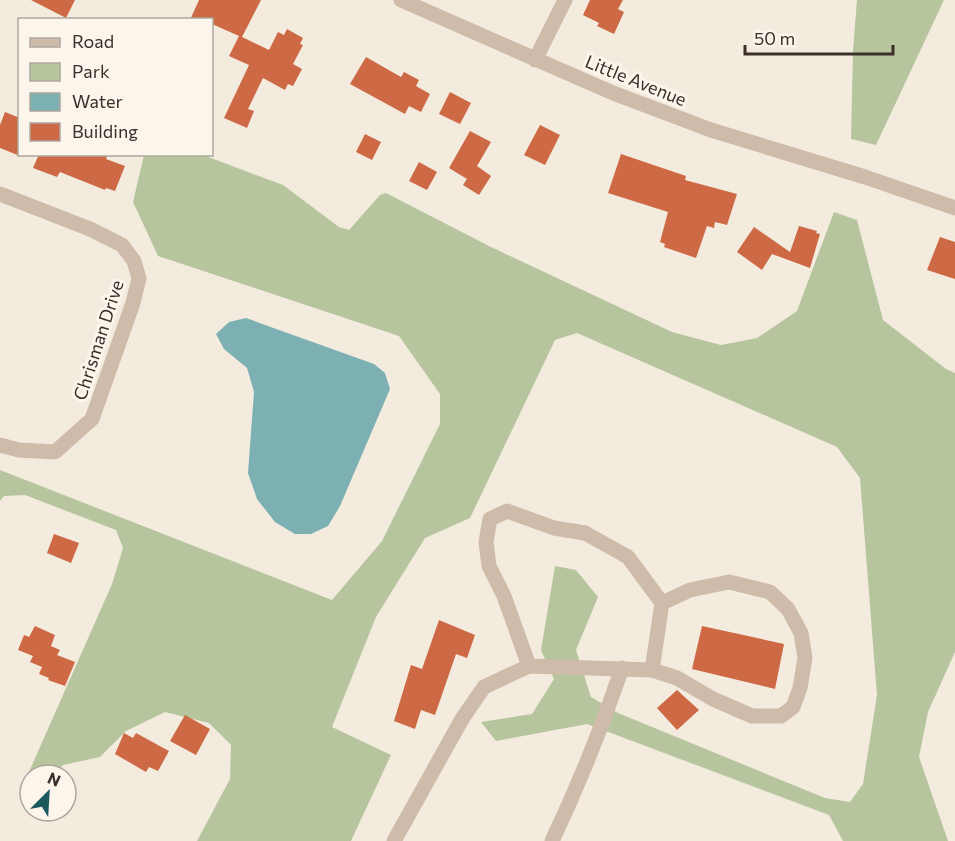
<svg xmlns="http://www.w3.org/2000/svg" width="955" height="841" viewBox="0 0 955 841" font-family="Commissioner,sans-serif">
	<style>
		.green { fill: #b6c59d }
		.water { fill: #7cb0b3 }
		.building { fill: #cd6944 }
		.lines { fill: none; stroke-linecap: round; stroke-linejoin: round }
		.minor { stroke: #cebba9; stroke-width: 15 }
		.labels { text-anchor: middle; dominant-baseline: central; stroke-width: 6; stroke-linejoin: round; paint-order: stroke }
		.street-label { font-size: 18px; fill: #3a2f29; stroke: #fbf5ec }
	</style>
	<rect width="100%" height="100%" fill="#f4ebdf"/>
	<path class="green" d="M857 0H944L876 145 851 139 853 50Z
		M144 155H203L283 185 339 227 349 230 380 195 386 193 491 247 672 332 721 345 757 338 797 311 834 212 857 220 883 320 946 369 955 373V652L928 712 919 757 948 841H843L829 815 587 724 496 741 481 722 532 714 554 679 541 650 555 566 576 570 598 597 576 650 591 697 618 713 825 798 850 802 863 784 877 695 860 478 837 447 577 333 555 340 470 518 425 538 376 617 332 727 391 755 351 841H197L230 779 231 745 209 723 165 712 126 731 100 757 63 765 53 775H30V793L21 790 112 584 123 548 116 530 25 495 4 496 0 501V470L332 600 382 541 440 424V394L399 336 158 256 133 202Z"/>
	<path class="water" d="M246 318 374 364 385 373 390 389 340 506 328 526 311 534H295L275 522 257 499 248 473 254 392 247 368 224 349 216 334 229 322Z"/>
	<path class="building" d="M31 0H75L66 18Z
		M199 0H261L242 37 269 50 278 32 284 35 287 29 303 38 300 44 303 45 293 64 302 69 293 86 288 84 285 90 263 78 248 109 254 111 247 128 224 118 249 65 229 56 239 36 212 24V20H190Z
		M590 0H623L618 9 624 12 614 34 597 26 599 23 583 15Z
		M366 57 401 77 404 72 419 80 416 86 430 94 421 112 409 106 405 114 350 84Z
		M450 92 471 103 460 124 439 114Z
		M5 112 20 118V156L0 148V125Z
		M540 125 560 135 545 165 524 155Z
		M470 131 491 142 477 166 491 176 479 195 463 185 467 179 449 168Z
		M365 134 381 142 372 160 356 152Z
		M39 154H108L106 159 125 166 115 191 106 188 105 190 60 172 57 177 33 168Z
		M621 154 686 176 685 180 737 194 727 225 715 222 714 228 707 226 696 258 664 247 665 244 660 242 668 212 608 193Z
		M419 162 437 172 427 190 409 181Z
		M799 226 817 231 816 233 820 234 810 268 772 254 762 270 737 252 754 227 790 252Z
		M940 237 955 242V279L927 270Z
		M54 534 79 543 71 563 47 553Z
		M439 620 475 635 467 658 456 654 435 715 421 710 415 729 394 721 411 665 422 669Z
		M35 626 55 635 51 646 60 650 57 655 75 662 65 686 48 680 49 678 39 674 42 667 30 662 33 656 18 650 24 635 29 637Z
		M702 626 784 644 775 689 692 669Z
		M677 690 699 710 677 730 657 708Z
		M185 715 210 729 196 755 170 741Z
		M124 733 133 738 136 733 169 751 158 771 149 767 146 772 115 754Z"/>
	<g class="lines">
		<path class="minor" d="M401 0 613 93 711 130 865 177 955 208
			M535 60 565 0
			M0 194 90 229 122 245 134 261 139 278 133 303 92 419 55 452 19 450 0 445
			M652 670 662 603
			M394 841 462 719 484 687 529 666 652 670 677 678 713 699 752 716H781L793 707 800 688 805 658 801 633 788 609 770 592 729 582 690 590 662 603 628 557 585 533 554 528 507 511 490 519 486 542 489 566 504 596 529 666
			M552 841C579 784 602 727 622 668"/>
	</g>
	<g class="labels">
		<g class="street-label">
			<text transform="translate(636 80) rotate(22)">Little Avenue</text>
			<text transform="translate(98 340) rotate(-72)">Chrisman Drive</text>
		</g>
	</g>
	<rect x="18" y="18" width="195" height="138" fill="#fbf5ec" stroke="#aea69e" stroke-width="1.5"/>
	<rect x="30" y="38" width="30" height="9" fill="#cebba9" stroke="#aea69e" stroke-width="1.5"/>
	<text x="72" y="48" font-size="18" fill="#3a2f29">Road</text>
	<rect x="30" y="63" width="30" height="18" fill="#b6c59d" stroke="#aea69e" stroke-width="1.5"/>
	<text x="72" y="78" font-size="18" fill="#3a2f29">Park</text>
	<rect x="30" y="93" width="30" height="18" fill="#7cb0b3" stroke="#aea69e" stroke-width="1.5"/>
	<text x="72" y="108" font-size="18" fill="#3a2f29">Water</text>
	<rect x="30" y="123" width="30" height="18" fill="#cd6944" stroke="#aea69e" stroke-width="1.5"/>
	<text x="72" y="138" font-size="18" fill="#3a2f29">Building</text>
	<g transform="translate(48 793) rotate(24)"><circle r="28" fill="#fbf5ec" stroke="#aea69e" stroke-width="1.5"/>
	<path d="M0-4.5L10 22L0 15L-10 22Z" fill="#1c595f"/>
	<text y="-9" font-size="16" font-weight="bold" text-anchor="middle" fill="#3a2f29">N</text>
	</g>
	<path d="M745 45v9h148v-9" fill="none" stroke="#3a2f29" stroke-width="3"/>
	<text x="754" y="45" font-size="18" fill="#3a2f29" stroke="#fbf5ec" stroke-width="4.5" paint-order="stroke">50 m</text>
</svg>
